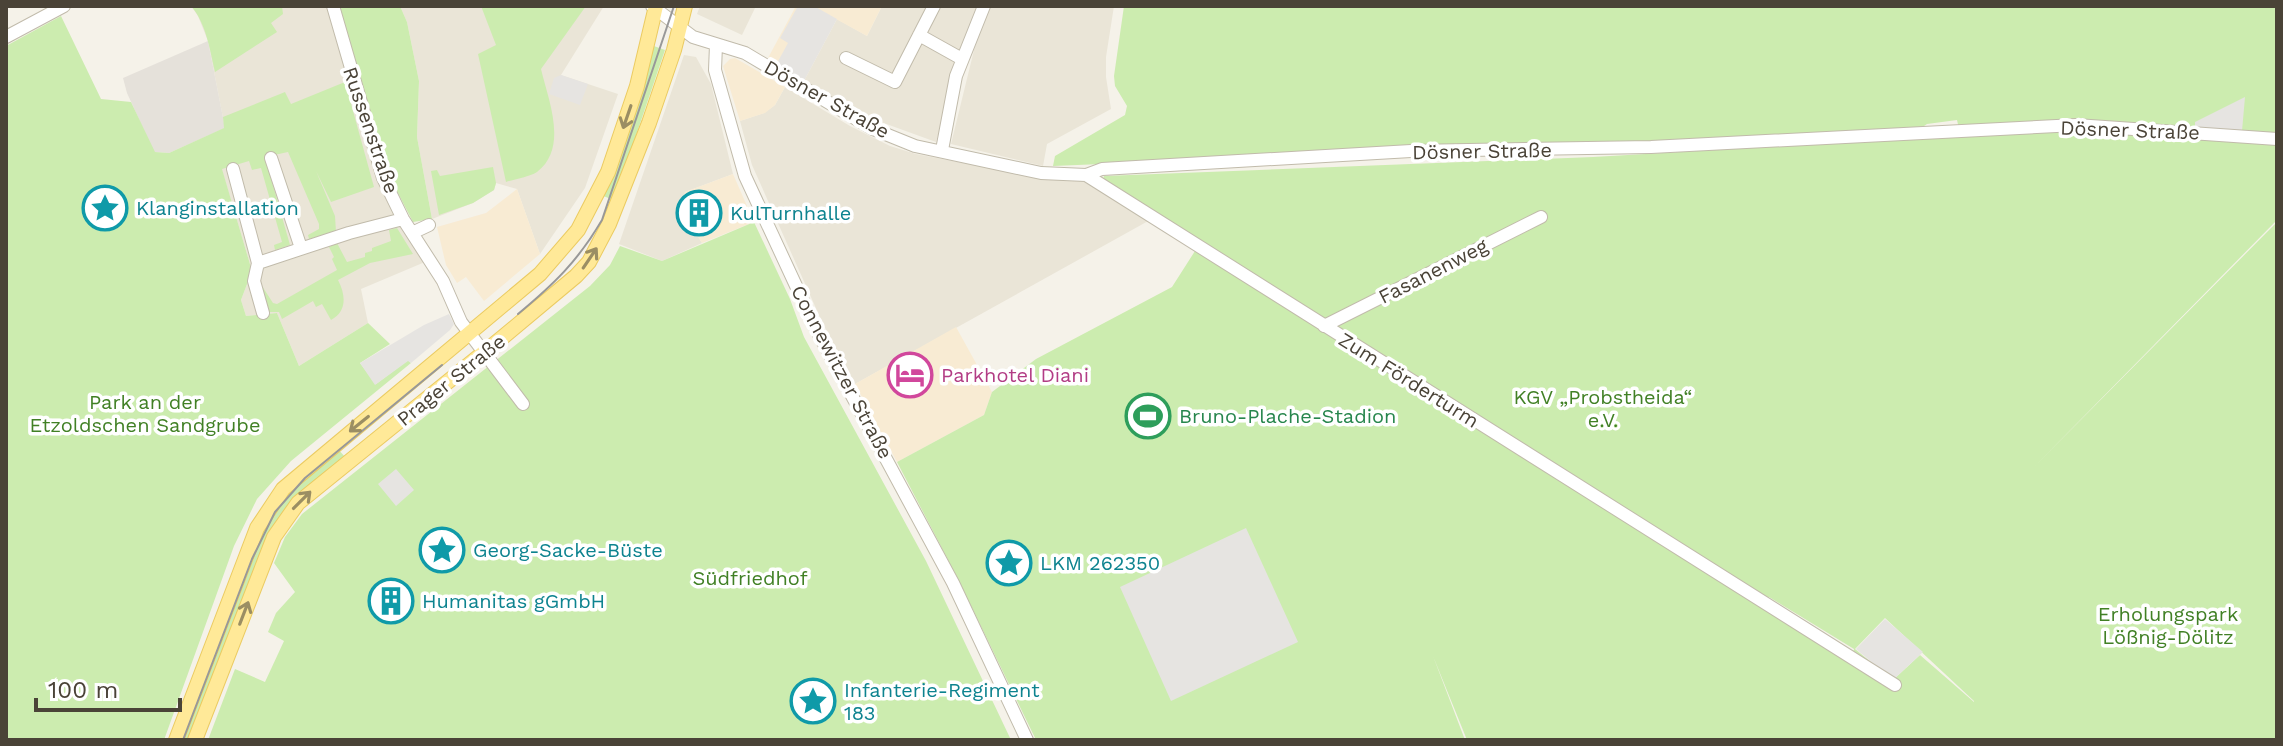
<svg xmlns="http://www.w3.org/2000/svg" width="2283" height="746" viewBox="0 0 2283 746" font-family="'Work Sans',sans-serif">
	<style>
		.residential { fill: #eae5d7 }
		.commercial { fill: #f8ebd3 }
		.industrial { fill: #e5e1da }
		.green { fill: #ccecaf; fill-rule: evenodd }
		.parking { fill: #e6e4e1 }
		.lines { fill: none; stroke-linecap: round; stroke-linejoin: round }
		.minor-casing { stroke: #c1bbab; stroke-width: 14 }
		.major-casing { stroke: #ebcb61; stroke-width: 16 }
		.minor { stroke: #fff; stroke-width: 12 }
		.major { stroke: #ffe998; stroke-width: 14 }
		.tram { stroke: #989898; stroke-width: 2 }
		.oneway { stroke: #9b8e63 }
		.labels { text-anchor: middle; dominant-baseline: central; stroke-width: 7; stroke-linejoin: round; paint-order: stroke }
		.street-label { font-size: 20px; fill: #4a4337; stroke: #fff }
		.culture-label { font-size: 20px; fill: #0d838f; stroke: #fff; text-anchor: start }
		.hotel-label { font-size: 20px; fill: #b23c85; stroke: #fff; text-anchor: start }
		.park-label { font-size: 20px; fill: #418025; stroke: #fff }
		.leisure-label { font-size: 20px; fill: #27864d; stroke: #fff; text-anchor: start }
	</style>
	<rect width="100%" height="100%" fill="#f5f2e9"/>
	<path class="residential" d="M191 6H330L382 183 425 262 361 289 368 323 299 366 277 313 246 316 241 300 252 271 218 157 225 128 208 41 198 16Z
		M400 6H604L561 75 618 94 585 188 540 254 517 189 496 183 494 190 473 203 432 219 417 137 419 81 407 22Z
		M700 6H756L742 35 697 14Z
		M882 6H980L963 46 936 142 859 114 804 81 837 19 867 36Z
		M988 6H1114L1106 57V77L1111 109 1047 144 1043 166 951 144 975 46Z
		M684 55 696 57 711 84 733 174 685 192 682 211 702 243 662 261 619 244Z
		M785 87 850 126 890 146 916 154 1037 177 1079 179 1150 220 855 384 823 324 752 165 740 121 764 113 775 105Z"/>
	<path class="commercial" d="M796 6H882L867 36 836 19 804 81 768 58Z
		M735 58 785 87 775 105 765 113 740 121 723 66 730 59Z
		M733 174 754 222 702 243 682 211 685 192Z
		M517 189 540 254 484 301 466 277 457 283 446 265 437 227 486 213Z
		M956 327 992 392 984 415 897 462 855 384Z"/>
	<path class="industrial" d="M208 41 225 128 169 153 154 152 127 93 123 78Z"/>
	<path class="green" d="M191 6H282L283 14 271 23 277 32 215 72C210 50 206 23 191 6Z
		M339 6H400L407 22 419 81 417 137 432 219 413 222 389 176 342 29Z
		M481 6H586L541 69C548 99 569 148 537 172 529 177 515 179 506 182L478 54 496 45Z
		M1124 6H2277V220L2033 468 2277 222V740H1467L1433 656 1465 740H1036L958 579 897 462 984 415 992 392 1036 359 1172 287 1195 251 1332 337 1103 179 1104 176 1593 157 2063 130H2228L2083 120 1959 129 1957 120 1927 124 1918 130 1053 166 1055 156 1125 115 1127 106 1115 86 1114 76ZM1769 597 1854 649V650L1844 659 1760 606ZM1885 618 1974 701V702L1920 655 1893 680 1855 649Z
		M61 16 101 99 131 102 155 152 169 153 224 128 223 117 285 92 291 104 345 82 374 187 331 202 316 171 335 216 336 232 309 239 308 235 319 229V224L288 152 265 157 290 245 275 250 274 245 282 242 261 168 252 170 249 161 222 169 252 271 241 300 246 316 277 313 299 366 368 323 390 344 360 363 376 384 408 360 411 363 291 461 257 499 234 546 164 740H6V46Z
		M651 45 665 50 614 200 603 196Z
		M493 167 496 183 494 190 473 203 439 215 431 171 437 170 440 176Z
		M754 222 790 299 804 337 926 561 1011 740H208L235 669 265 682 284 641 268 632 276 613 295 592 274 563 285 537 302 514 590 286 610 265 620 246 662 261Z
		M397 228 413 254 370 263 338 280C346 295 347 312 331 320L322 304 316 307 313 301 282 319 279 312H267L262 286 273 303 277 304 337 270 332 259 334 257 329 247 337 243 347 262 365 257V253L372 251V248L391 241 389 230Z
		M337 448 346 458 294 500 190 740H180L261 530 286 493Z"/>
	<path class="parking" d="M798 6H814L837 19 804 81 776 65 788 43 780 38Z
		M561 75 588 84 580 105 549 94 554 78Z
		M2245 97 2242 131 2195 127V122Z
		M449 314 454 324 450 330 411 363 408 361 375 385 360 363 424 325Z
		M396 469 414 490 396 506 378 484Z
		M1246 528 1298 642 1171 701 1120 587Z
		M1885 619 1923 652 1893 680 1856 649Z"/>
	<g class="lines">
		<g class="minor-casing">
			<path id="minor" d="M333 6 383 178 403 219 443 281 461 322 523 404
				M652 6 693 37 745 53 873 129 915 146 1041 173 1086 175 1102 169 1411 151 1651 147 2076 125 2277 139
				M919 35 962 59
				M6 37 64 6
				M716 45 715 70 745 176 817 331 953 583 1027 740
				M846 58 895 82 934 6
				M942 150 956 76 984 6
				M271 158 301 248
				M233 169 258 263
				M1086 175 1895 685
				M412 233 429 225
				M263 313 254 281 258 263 349 233 403 219
				M1324 326 1541 217"/>
		</g>
		<g class="major-casing">
			<path id="major" d="M176 740 257 528 283 489 540 274 578 230 608 172 637 86 656 6
				M195 740 274 537 298 503 503 337 576 276 589 262 609 224 649 123 674 50 685 6"/>
		</g>
		<use href="#minor" class="minor"/>
		<use href="#major" class="major"/>
		<path class="tram" d="M518 314C554 284 578 261 602 220L674 6
			M183 740 252 559 275 512 305 478 442 365"/>
	</g>
	<defs><path id="oneway-shaft" d="M-6 0H5M1.5-3L5.5 0L1.5 3" fill="none" stroke-width="1.6" stroke-linecap="round" stroke-linejoin="round" transform="scale(2)"/></defs>
	<g class="oneway">
		<use href="#oneway-shaft" transform="translate(627 117) rotate(109)"/>
		<use href="#oneway-shaft" transform="translate(590 258) rotate(-56)"/>
		<use href="#oneway-shaft" transform="translate(359 424) rotate(141)"/>
		<use href="#oneway-shaft" transform="translate(302 500) rotate(-45)"/>
		<use href="#oneway-shaft" transform="translate(244 613) rotate(-69)"/>
	</g>
	<defs>
		<g id="sight-ring" transform="scale(2.3)"><circle r="9.5" fill="#fff" stroke="#0f9aa8" stroke-width="1.5"/><path d="M0-6L1.8-2.2L6-1.7L2.9 1.2L3.7 5.4L0 3.3L-3.7 5.4L-2.9 1.2L-6-1.7L-1.8-2.2Z" fill="#0f9aa8"/></g>
		<g id="building-ring" transform="scale(2.3)"><circle r="9.5" fill="#fff" stroke="#0f9aa8" stroke-width="1.5"/><path d="M-4-6H4V6H1V3H-1V6H-4ZM-2.5-4.3h1.7v1.8h-1.7ZM.8-4.3h1.7v1.8H.8ZM-2.5-1h1.7V.8h-1.7ZM.8-1h1.7V.8H.8Z" fill="#0f9aa8"/></g>
		<g id="hotel-ring" transform="scale(2.3)"><circle r="9.5" fill="#fff" stroke="#d1479c" stroke-width="1.5"/><path d="M-6-4.5h1.5V1H6V5H4.5V3h-9V5H-6ZM-4 0a1.8 1.8 0 1 1 3.6 0ZM.5 0V-2.5h3Q6-2.5 6 0Z" fill="#d1479c"/></g>
		<g id="stadium-ring" transform="scale(2.3)"><circle r="9.5" fill="#fff" stroke="#2e9e5b" stroke-width="1.5"/><path d="M0-5a6.5 5 0 1 0 0 10a6.5 5 0 1 0 0-10ZM-3.5-1.8h7v3.6h-7Z" fill="#2e9e5b"/></g>
	</defs>
	<g fill-rule="evenodd">
		<use href="#sight-ring" x="105" y="208"/>
		<use href="#building-ring" x="699" y="213"/>
		<use href="#hotel-ring" x="910" y="375"/>
		<use href="#stadium-ring" x="1148" y="416"/>
		<use href="#sight-ring" x="442" y="550"/>
		<use href="#sight-ring" x="1009" y="563"/>
		<use href="#building-ring" x="391" y="601"/>
		<use href="#sight-ring" x="813" y="701"/>
	</g>
	<g class="labels">
		<g class="street-label">
			<text transform="translate(827 99) rotate(29)">Dösner Straße</text>
			<text transform="translate(371 130) rotate(71)">Russenstraße</text>
			<text transform="translate(2130 130) rotate(2)">Dösner Straße</text>
			<text transform="translate(1482 151) rotate(-1)">Dösner Straße</text>
			<text transform="translate(1433 271) rotate(-27)">Fasanenweg</text>
			<text transform="translate(842 372) rotate(62)">Connewitzer Straße</text>
			<text transform="translate(451 380) rotate(-39)">Prager Straße</text>
			<text transform="translate(1409 380) rotate(32)">Zum Förderturm</text>
		</g>
		<g class="culture-label">
			<text x="136" y="208">Klanginstallation</text>
			<text x="730" y="213">KulTurnhalle</text>
			<text x="473" y="550">Georg-Sacke-Büste</text>
			<text x="1040" y="563">LKM 262350</text>
			<text x="422" y="601">Humanitas gGmbH</text>
			<text x="844" y="690">Infanterie-Regiment<tspan x="844" dy="23">183</tspan></text>
		</g>
		<g class="hotel-label">
			<text x="941" y="375">Parkhotel Diani</text>
		</g>
		<g class="park-label">
			<text x="1603" y="397">KGV „Probstheida“<tspan x="1603" dy="23">e.V.</tspan></text>
			<text x="145" y="402">Park an der<tspan x="145" dy="23">Etzoldschen Sandgrube</tspan></text>
			<text x="750" y="578">Südfriedhof</text>
			<text x="2168" y="614">Erholungspark<tspan x="2168" dy="23">Lößnig-Dölitz</tspan></text>
		</g>
		<g class="leisure-label">
			<text x="1179" y="416">Bruno-Plache-Stadion</text>
		</g>
	</g>
	<rect width="2283" height="746" fill="none" stroke="#4a4337" stroke-width="16"/>
	<path d="M36 698v12h144v-12" fill="none" stroke="#4a4337" stroke-width="4"/>
	<text x="48" y="698" font-size="24" fill="#4a4337" stroke="#ffffff" stroke-width="6" paint-order="stroke">100 m</text>
</svg>
